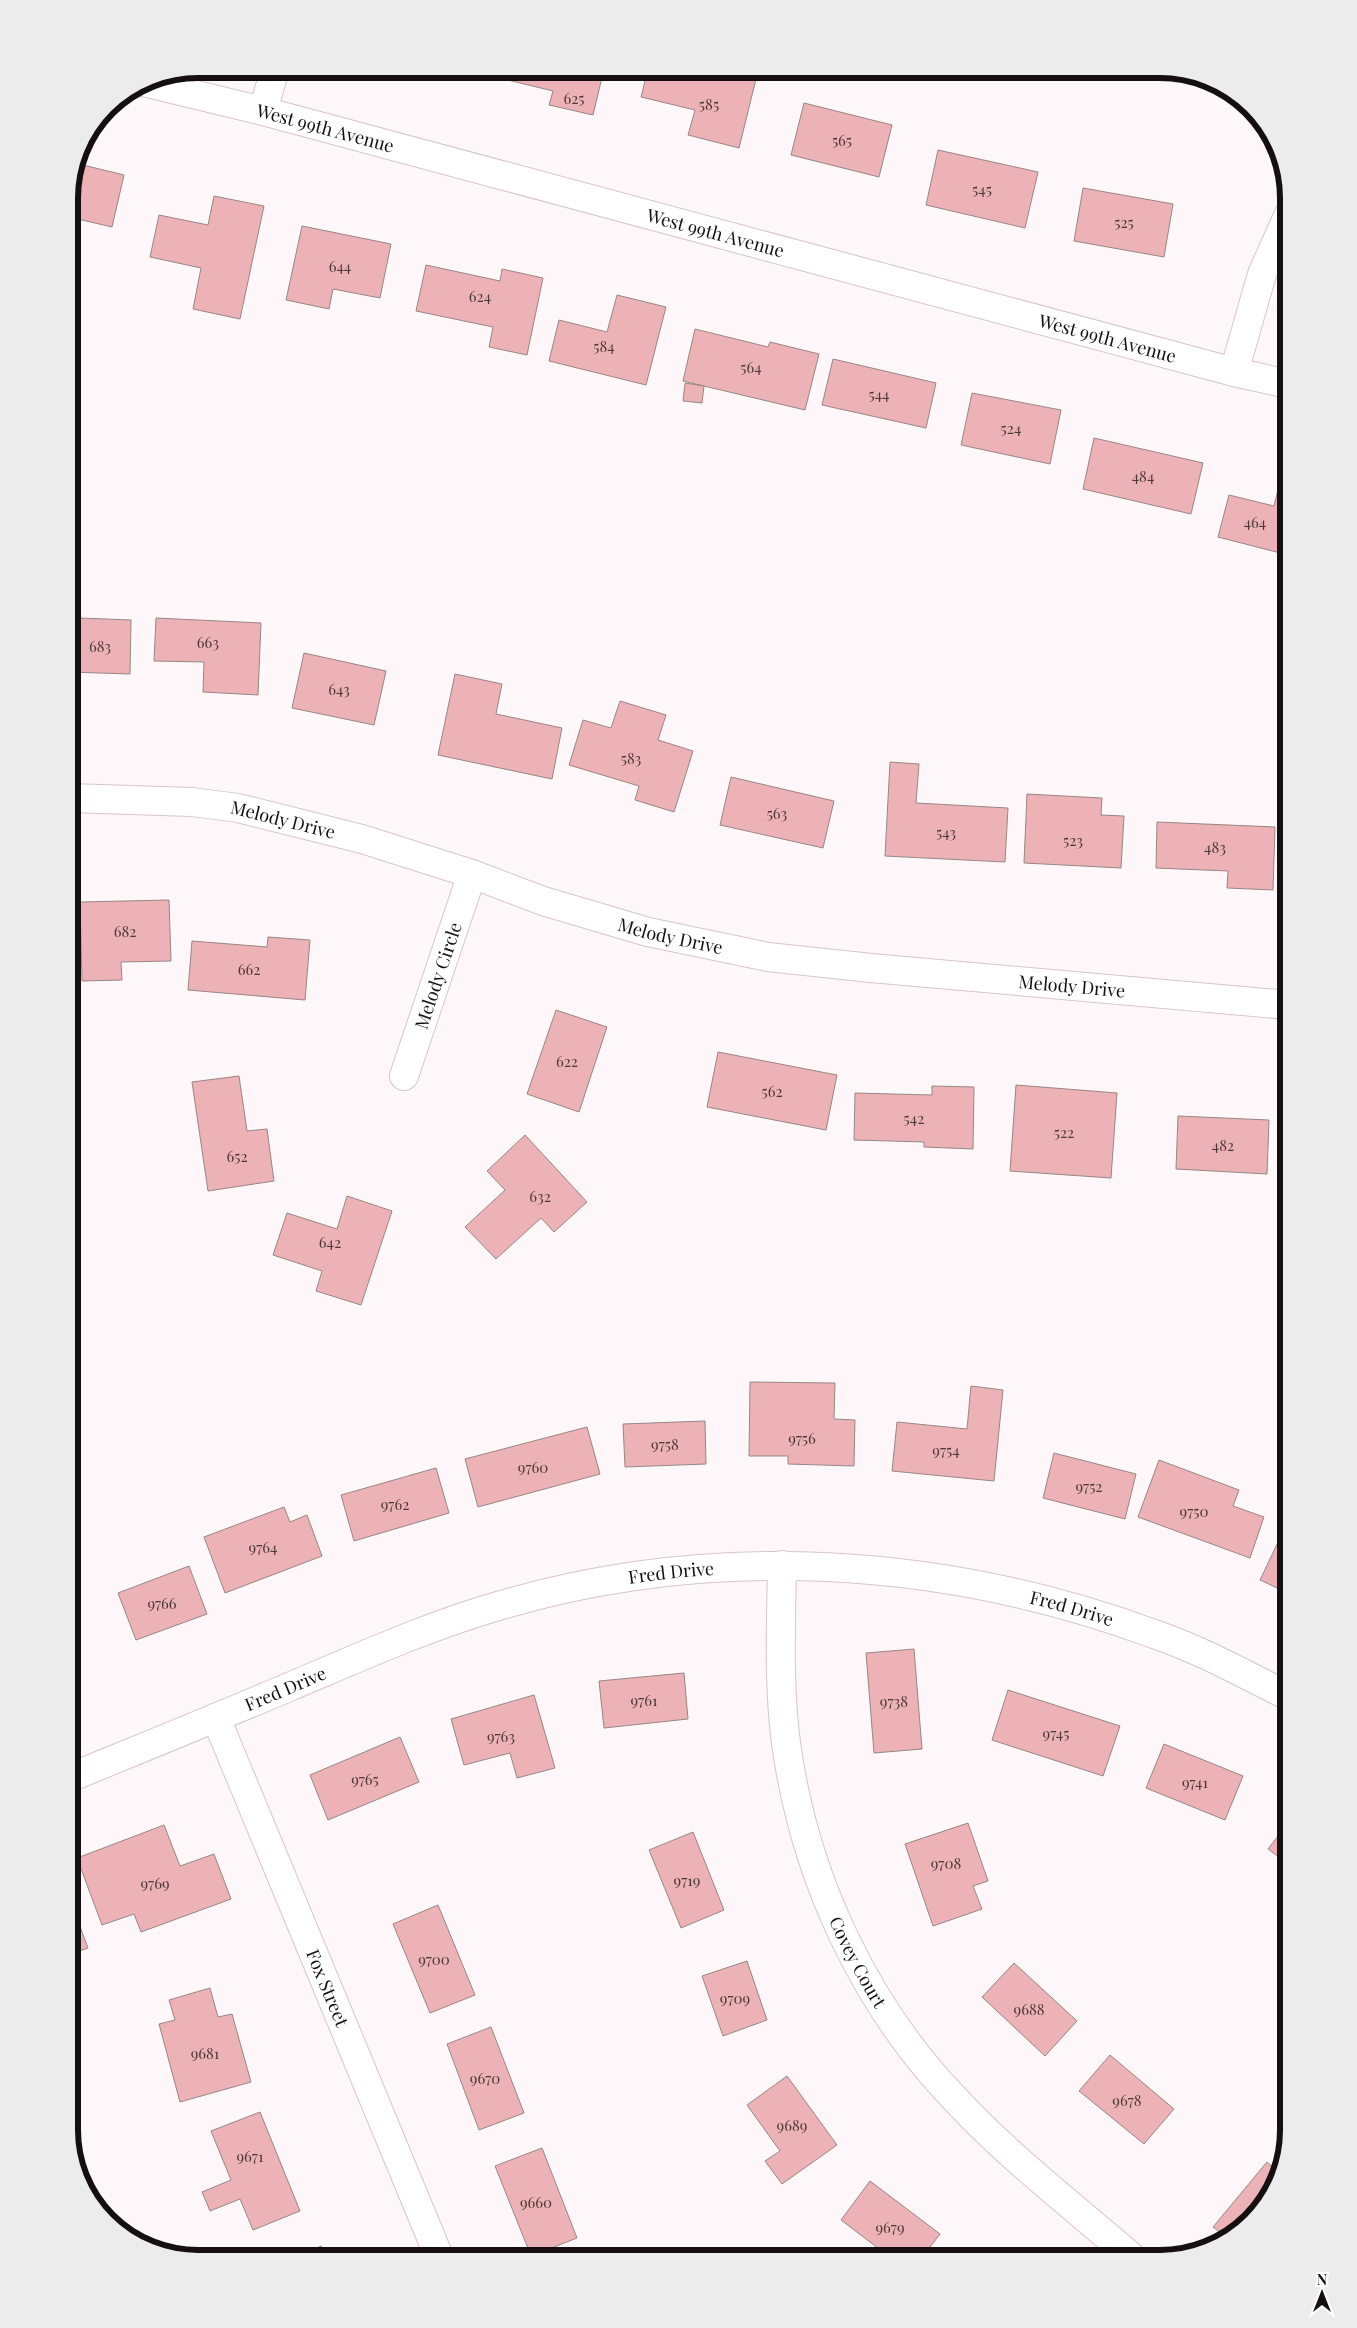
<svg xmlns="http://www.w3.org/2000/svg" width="1357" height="2328" viewBox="0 0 1357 2328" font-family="'Playfair Display',serif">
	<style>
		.building { fill: #ecb2b5; stroke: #988686 }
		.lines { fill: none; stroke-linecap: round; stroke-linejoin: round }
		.street-casing { stroke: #d7c5cb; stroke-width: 30 }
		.secondary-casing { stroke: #d7c5cb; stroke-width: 30 }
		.street { stroke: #fff; stroke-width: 28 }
		.secondary { stroke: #fff; stroke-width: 28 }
		.labels { text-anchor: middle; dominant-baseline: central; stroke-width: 4.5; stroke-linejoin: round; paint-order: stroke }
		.number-label { font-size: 15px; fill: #4b383a }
		.street-label { font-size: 18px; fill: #150f11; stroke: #fff }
		.rim { fill: none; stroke: #150f11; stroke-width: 6 }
	</style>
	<rect width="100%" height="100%" fill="#fef7f9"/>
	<path class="building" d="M484 69H604L593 115 549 105 553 91 483 74Z
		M648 69H714L756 79 739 148 688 135 695 110 641 97Z
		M804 103 892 125 879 177 791 155Z
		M938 150 1038 172 1025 228 926 205Z
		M75 163 124 175 112 227 69 217V190Z
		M1083 188 1173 204 1164 257 1074 241Z
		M214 196 264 206 240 319 193 309 201 268 150 257 159 215 208 225Z
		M302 226 391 244 380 298 333 289 329 309 286 300Z
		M426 265 500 281 502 269 543 278 527 355 489 347 493 327 416 311Z
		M617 295 666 307 646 385 549 361 559 320 607 332Z
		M695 329 768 347 770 342 819 354 805 410 683 381Z
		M833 359 936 383 926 428 822 405Z
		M685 383 704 386 702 403 683 401Z
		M972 393 1061 410 1050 464 961 445Z
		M1094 438 1203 463 1191 514 1083 489Z
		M1283 469 1288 471V555L1218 537 1229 495 1274 506Z
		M69 596H80V618L131 620 130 674 69 672Z
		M156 618 261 623 258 695 203 692 204 662 154 661Z
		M304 653 386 671 374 725 292 708Z
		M455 674 502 684 496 714 562 728 552 779 438 755Z
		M620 701 666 715 658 740 693 751 674 812 635 800 639 786 569 765 583 720 611 728Z
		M890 762 919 764 916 803 1008 808 1005 862 885 856Z
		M731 777 834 801 823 848 720 825Z
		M1027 794 1102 798 1101 815 1124 816 1121 868 1024 863Z
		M1157 822 1275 827 1273 890 1227 888 1228 871 1156 868Z
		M169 900 171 961 121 962 122 980 82 981 80 902Z
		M268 937 310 940 305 1000 188 990 192 941 267 947Z
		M556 1010 607 1027 579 1112 527 1094Z
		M718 1052 837 1075 826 1130 707 1107Z
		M239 1076 247 1131 267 1129 274 1181 208 1191 192 1082Z
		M1016 1085 1117 1093 1111 1178 1010 1171Z
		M932 1086 974 1087 973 1149 924 1147V1142L854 1140 855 1093 932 1095Z
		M1178 1116 1269 1120 1267 1174 1176 1169Z
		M525 1135 587 1202 554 1232 541 1218 496 1259 465 1227 505 1190 487 1171Z
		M347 1196 392 1211 361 1305 316 1291 322 1271 273 1255 287 1213 337 1229Z
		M750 1382 835 1383 834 1419 855 1420 854 1466 788 1464V1456H749Z
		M971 1386 1003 1390 994 1481 892 1471 897 1422 967 1429Z
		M705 1421 706 1464 625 1467 623 1424Z
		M587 1427 600 1474 478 1507 465 1459Z
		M1054 1453 1136 1474 1125 1519 1043 1498Z
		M1159 1460 1239 1490 1233 1506 1264 1517 1250 1558 1138 1517Z
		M436 1468 449 1513 354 1541 341 1495Z
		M284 1507 290 1522 307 1515 322 1556 225 1593 204 1537Z
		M1280 1538 1288 1542V1593L1260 1580Z
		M189 1566 207 1614 136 1640 118 1593Z
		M914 1649 922 1749 874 1753 866 1653Z
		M684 1673 688 1719 604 1728 599 1681Z
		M1008 1690 1120 1726 1103 1776 992 1740Z
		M534 1695 555 1768 517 1778 510 1753 464 1765 451 1719Z
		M400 1737 419 1782 328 1820 310 1775Z
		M1164 1744 1243 1776 1225 1820 1146 1788Z
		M968 1823 988 1881 973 1886 982 1909 933 1926 905 1844Z
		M1288 1823V1864L1268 1849Z
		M164 1825 180 1866 214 1854 231 1899 141 1932 134 1914 102 1925 77 1858Z
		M693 1832 724 1910 681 1928 649 1850Z
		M69 1897 88 1948 69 1955Z
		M438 1905 475 1995 430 2013 393 1924Z
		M747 1961 767 2020 723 2036 702 1976Z
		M1014 1963 1077 2021 1045 2056 982 1997Z
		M210 1988 218 2017 232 2014 251 2082 180 2102 159 2024 175 2020 169 2000Z
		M491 2027 524 2113 479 2130 447 2044Z
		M1110 2055 1174 2109 1144 2144 1079 2091Z
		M787 2076 837 2145 782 2184 765 2161 780 2151 747 2105Z
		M260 2112 300 2211 253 2230 240 2199 210 2211 202 2192 231 2180 211 2131Z
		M542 2148 577 2238 531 2256 495 2166Z
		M1267 2162 1276 2170 1267 2202 1226 2237 1213 2227Z
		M870 2181 940 2234 921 2259H890L891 2258 841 2220Z
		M321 2246 328 2259H294Z
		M984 2251 994 2259H976Z"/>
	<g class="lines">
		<g class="street-casing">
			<g id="street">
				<path id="s1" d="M143 82 263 111 1234 372 1288 384"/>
				<path d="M263 111 275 69"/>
				<path d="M1234 372 1262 274 1288 216"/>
				<path id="s2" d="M404 1076 472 874"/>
				<path id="s3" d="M782 1565C781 1626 778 1689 787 1750 806 1879 865 2006 956 2100 1010 2158 1074 2207 1134 2259"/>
				<path id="s4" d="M216 1718 440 2259"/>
				<path id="s5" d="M69 1778C142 1748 216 1718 289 1687 358 1658 426 1627 498 1606 713 1542 945 1557 1154 1634 1201 1650 1244 1674 1288 1696"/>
			</g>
		</g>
		<g class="secondary-casing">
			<g id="secondary">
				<path id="s6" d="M69 798 192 802 238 808 362 839 472 874 543 901 648 932 768 957 871 968 1288 1005"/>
			</g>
		</g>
		<use href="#street" class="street"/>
		<use href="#secondary" class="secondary"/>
	</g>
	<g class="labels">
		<g class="number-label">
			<text x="574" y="98">625</text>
			<text x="709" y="104">585</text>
			<text x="842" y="140">565</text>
			<text x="982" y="189">545</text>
			<text x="1124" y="222">525</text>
			<text x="340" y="266">644</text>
			<text x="480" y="296">624</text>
			<text x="604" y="346">584</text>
			<text x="751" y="367">564</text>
			<text x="879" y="394">544</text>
			<text x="1011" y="428">524</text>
			<text x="1143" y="476">484</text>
			<text x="1255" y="522">464</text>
			<text x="208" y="642">663</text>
			<text x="100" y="646">683</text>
			<text x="339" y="689">643</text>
			<text x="631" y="758">583</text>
			<text x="777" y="813">563</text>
			<text x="946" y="832">543</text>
			<text x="1073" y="840">523</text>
			<text x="1215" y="847">483</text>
			<text x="125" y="931">682</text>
			<text x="249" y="969">662</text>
			<text x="567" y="1061">622</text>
			<text x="772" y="1091">562</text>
			<text x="914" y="1118">542</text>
			<text x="1064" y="1132">522</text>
			<text x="1223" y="1145">482</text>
			<text x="237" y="1156">652</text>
			<text x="540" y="1196">632</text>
			<text x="330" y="1242">642</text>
			<text x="802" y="1438">9756</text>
			<text x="665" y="1444">9758</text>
			<text x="946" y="1450">9754</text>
			<text x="533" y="1467">9760</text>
			<text x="1089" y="1486">9752</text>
			<text x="395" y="1504">9762</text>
			<text x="1194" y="1511">9750</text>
			<text x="263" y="1547">9764</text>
			<text x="162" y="1603">9766</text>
			<text x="644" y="1700">9761</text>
			<text x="894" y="1701">9738</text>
			<text x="1056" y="1733">9745</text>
			<text x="501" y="1736">9763</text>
			<text x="365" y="1779">9765</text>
			<text x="1195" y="1782">9741</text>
			<text x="946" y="1863">9708</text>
			<text x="687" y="1880">9719</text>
			<text x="155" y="1883">9769</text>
			<text x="434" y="1959">9700</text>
			<text x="735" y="1998">9709</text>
			<text x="1029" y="2009">9688</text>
			<text x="205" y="2053">9681</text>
			<text x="485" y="2078">9670</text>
			<text x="1127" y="2100">9678</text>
			<text x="792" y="2125">9689</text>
			<text x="250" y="2156">9671</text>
			<text x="536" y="2202">9660</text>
			<text x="890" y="2227">9679</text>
		</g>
		<g class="street-label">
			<text stroke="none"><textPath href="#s1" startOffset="188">West 99th Avenue</textPath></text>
			<text stroke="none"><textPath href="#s1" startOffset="592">West 99th Avenue</textPath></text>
			<text stroke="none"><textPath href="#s1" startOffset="998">West 99th Avenue</textPath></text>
			<text stroke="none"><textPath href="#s6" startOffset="216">Melody Drive</textPath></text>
			<text stroke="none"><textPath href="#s6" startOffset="621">Melody Drive</textPath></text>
			<text stroke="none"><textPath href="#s2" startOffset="106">Melody Circle</textPath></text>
			<text stroke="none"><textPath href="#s6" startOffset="1026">Melody Drive</textPath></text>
			<text stroke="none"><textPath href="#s5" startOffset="639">Fred Drive</textPath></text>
			<text stroke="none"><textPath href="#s5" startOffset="1044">Fred Drive</textPath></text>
			<text stroke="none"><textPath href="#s5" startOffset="234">Fred Drive</textPath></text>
			<text stroke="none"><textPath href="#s3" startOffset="410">Covey Court</textPath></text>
			<text stroke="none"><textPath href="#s4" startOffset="292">Fox Street</textPath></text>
		</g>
	</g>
	<path d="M0 0H1357V2328H0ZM198 78H1160A120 120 0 0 1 1280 198V2130A120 120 0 0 1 1160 2250H198A120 120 0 0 1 78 2130V198A120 120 0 0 1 198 78Z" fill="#ececec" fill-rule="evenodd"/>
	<path class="rim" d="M198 78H1160A120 120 0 0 1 1280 198V2130A120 120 0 0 1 1160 2250H198A120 120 0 0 1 78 2130V198A120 120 0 0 1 198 78Z"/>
	<g transform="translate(1322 2293)" stroke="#ffffff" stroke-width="4" paint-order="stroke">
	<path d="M0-4L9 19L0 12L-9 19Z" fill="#150f11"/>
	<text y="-8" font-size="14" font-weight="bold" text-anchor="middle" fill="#150f11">N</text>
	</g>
</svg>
